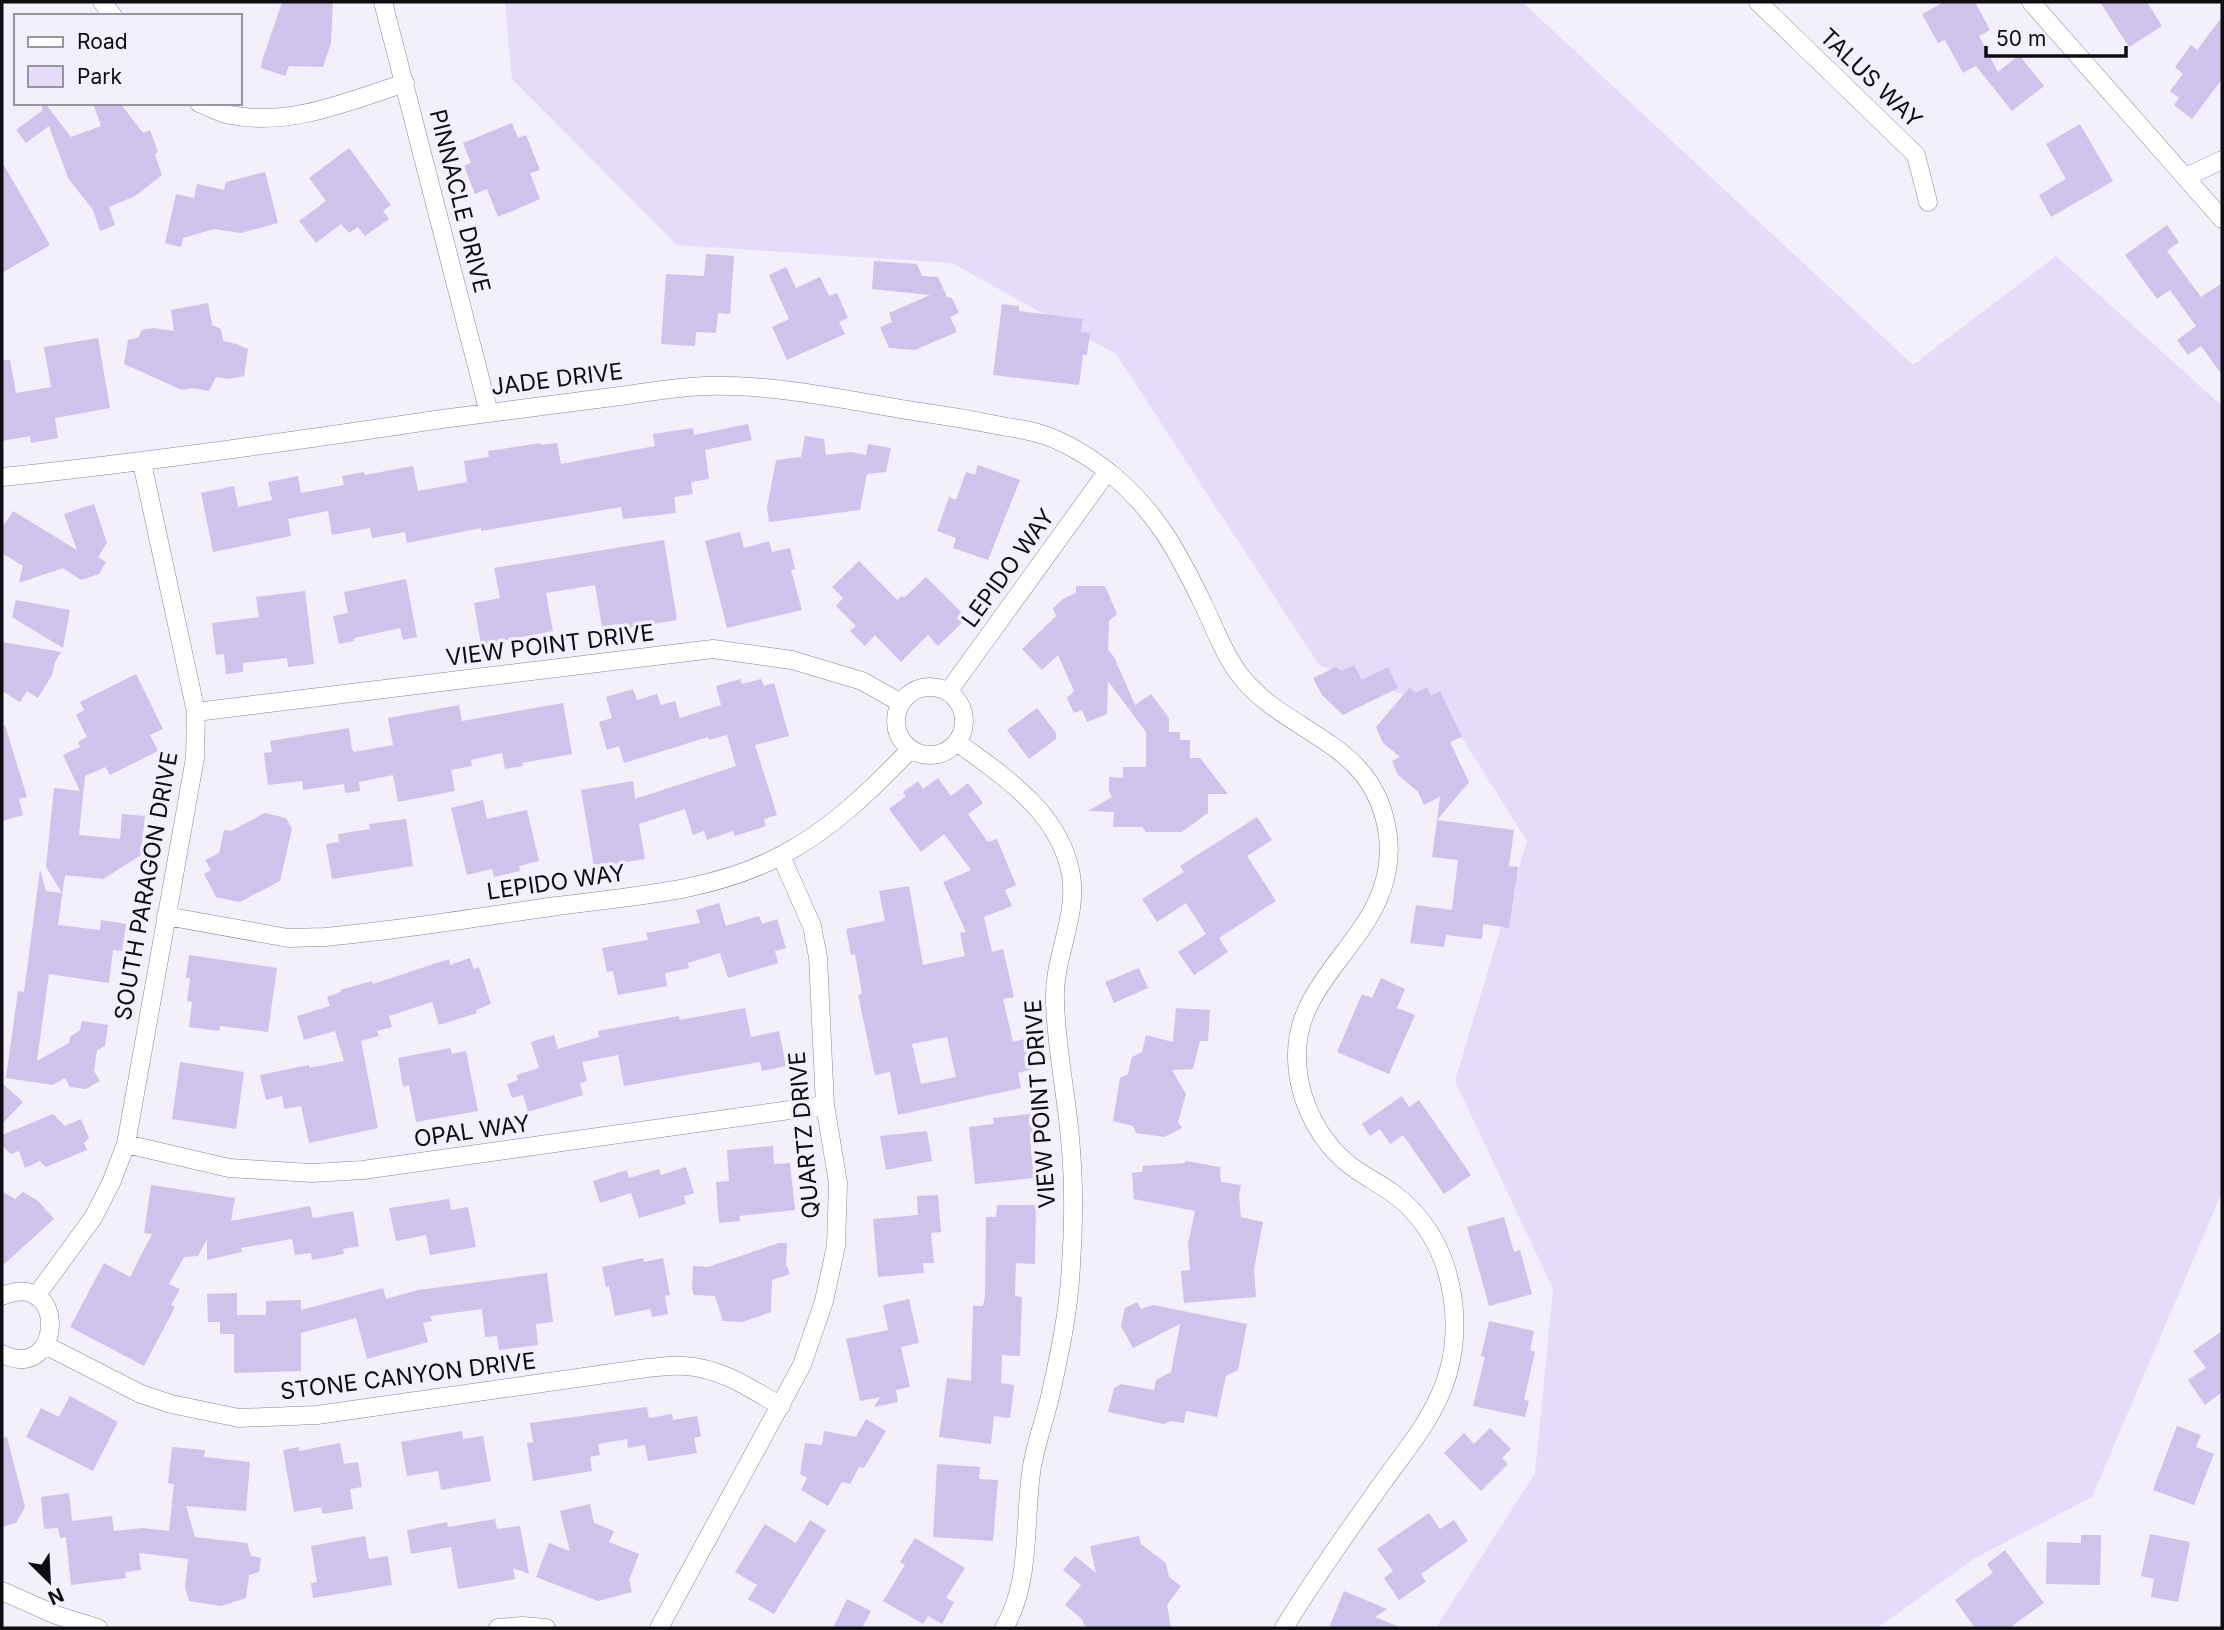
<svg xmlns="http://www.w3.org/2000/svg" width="2224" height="1630" viewBox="0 0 2224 1630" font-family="Inter,sans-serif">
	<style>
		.green { fill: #e5dcfa }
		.building { fill: #cfc2eb; fill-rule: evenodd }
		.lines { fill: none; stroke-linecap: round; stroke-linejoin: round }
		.minor-casing { stroke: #8a8691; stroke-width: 19 }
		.minor { stroke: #fff; stroke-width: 18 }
		.labels { text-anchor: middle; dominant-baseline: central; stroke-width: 7; stroke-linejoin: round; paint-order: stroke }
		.street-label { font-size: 23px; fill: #0e0d11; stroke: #f3effb }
	</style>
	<rect width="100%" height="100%" fill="#f3effb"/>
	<path class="green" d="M505 2H1522L1913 365 2056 256 2222 406V1192L2092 1497 1975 1558 1877 1628H1436L1535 1473 1553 1289 1455 1081 1527 841 1444 709 1319 665 1116 354 952 263 677 245 512 79Z"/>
	<path class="building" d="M282 2H333L331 43 323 67 289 66 285 76 261 68 262 61Z
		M1944 2H1975L1990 30 1979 36 1998 72 2019 55 2044 86 2012 111 1976 66 1963 73 1945 40 1938 43 1922 14Z
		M2100 2H2147L2162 26 2129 47Z
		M2222 17V79L2192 119 2174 105 2179 98 2170 91 2183 74 2175 67 2191 45 2197 50Z
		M45 103 71 137 101 126 93 103H120L143 133 150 130 158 152 155 155 162 175 135 196 109 207 115 225 100 231 93 210 68 178 49 126 26 143 16 130 43 110 41 104Z
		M512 123 518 138 526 135 540 170 530 173 540 199 498 217 487 189 475 194 464 166 471 163 463 143Z
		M2080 124 2113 181 2051 217 2039 195 2066 179 2046 144Z
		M349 148 391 205 383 211 389 219 365 236 358 227 349 233 341 224 316 243 299 221 326 201 309 178Z
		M2 162 50 245 2 273Z
		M265 172 278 223 241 233 214 229 183 238 181 247 165 243 176 194 194 198 197 184 224 190 226 182Z
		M2167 225 2179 242 2167 251 2201 297 2222 283V375L2201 346 2188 355 2177 340 2196 326 2170 290 2157 299 2125 255Z
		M706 254 734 256 730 314 718 313 716 333 696 332 695 346 661 344 666 274 704 276Z
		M874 261 917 264 922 276 938 277 947 297 952 298 959 313 950 317 957 332 915 350 889 348 880 327 892 322 889 313 930 295 872 289Z
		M786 267 796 288 820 277 829 296 837 293 848 318 839 322 845 334 787 360 772 327 789 319 769 275Z
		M208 303 212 325 221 329 223 341 236 344 248 349 244 376 228 379 216 377 209 391 192 388 182 390 124 364 128 340 138 338 142 330 153 328 174 331 171 310Z
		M1002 304 1019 306V311L1083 319 1081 332 1090 333 1087 355H1083L1079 385 993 375Z
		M98 338 110 408 55 418 58 438 31 443 30 436 2 441V360H10L16 393 51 387 44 347Z
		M748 424 752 440 705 450 709 479 691 482 693 494 674 497 676 513 623 519 621 507 481 531V528L407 543 405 532 372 538 370 528 332 535 328 511 288 519 291 536 213 552 201 493 234 486 238 507 272 500 268 482 298 476 301 493 344 485 342 476 364 472 365 475 413 466 418 491 467 482 464 461 489 457 488 451 541 443V445L557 443 561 464 655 446 653 434 693 428 694 435Z
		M805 436 824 439 826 455 851 452 866 455 868 444 891 448 886 472 867 474 860 510 769 522 767 508 776 460 801 457Z
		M978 465 1020 480 988 560 953 548 956 538 937 531 949 497 956 500 966 472 975 475Z
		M94 504 107 543 98 557 106 562 99 574 81 580 63 568 19 583 23 566 2 553V528L13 511 77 550 64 514Z
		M740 532 744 548 769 541 772 552 790 548 795 569 791 570 802 610 727 628 705 541Z
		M664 540 677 620 617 630 616 624 602 627 595 585 546 593 553 631 481 645 474 603 500 598 494 568Z
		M859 561 897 600 902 596 904 598 926 577 967 618 938 646 928 635 901 662 875 635 865 646 850 631 856 626 836 606 843 598 832 587Z
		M406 579 417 637 403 640 400 628 354 638V641L339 644 333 616 348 613 344 592Z
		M1076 586H1105L1117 614 1109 621 1108 650 1114 657 1135 705 1151 694 1169 718V732H1180V740H1190V758H1200L1228 794H1208V813L1182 832H1146L1142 827H1113L1114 812 1088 811 1112 797 1109 791V777L1123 778V767H1146V732L1108 681 1107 714 1087 722 1082 710 1074 713 1067 698 1074 691 1058 655 1042 670 1022 649 1056 616 1053 608 1063 599 1076 593Z
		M305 591 314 664 288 667 287 658 243 663V672L226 674 224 654 216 655 212 623 259 617 256 597Z
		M16 600 70 610 63 648 12 617Z
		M2 642 61 652 55 662 52 675 38 698 27 691 20 702 2 691Z
		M1354 665 1362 680 1388 667 1398 688 1343 715 1322 695 1313 678 1336 667 1341 671Z
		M136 674 163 729 150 735 158 751 110 775 105 767 85 776 79 835 120 839 122 814 145 816 141 855 103 879 65 875 58 925 100 930 101 920 126 924 122 951 113 950 109 983 49 974 37 1061 69 1043 70 1037 80 1030 82 1021 108 1025 105 1046 97 1050 94 1071 100 1081 86 1089 70 1087 65 1078 53 1085 6 1078 18 991 24 992 40 870 46 891 62 893 46 867 54 788 80 791 63 755 80 747 78 742 87 737 76 715 84 710 80 702Z
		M740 679 742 684 761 679 764 686 774 683 789 736 755 745 777 815 764 819 766 826 735 836 733 831 707 840 704 831 693 835 685 809 639 824 645 859 594 867 581 790 633 781 635 799 736 766 727 735 709 740 708 737 624 763 619 746 607 750 599 722 612 718 606 697 633 689 637 700 657 694 661 705 675 701 680 718 721 705 716 686Z
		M1410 687 1416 693 1427 687 1431 696 1440 691 1462 737 1450 742 1469 782 1437 820 1440 797 1424 805 1418 792 1398 775 1392 761 1400 757 1383 743 1376 727Z
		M563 703 572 754 522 763 523 766 505 769 502 753 471 760 472 766 451 770 455 791 398 802 393 775 359 782 360 791 345 793 344 784 303 790 302 781 268 785 264 753 272 752 270 741 349 728 352 749 354 752 393 745 388 718 459 705 462 721Z
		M1037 708 1056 733V739L1029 759 1007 730Z
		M5 725 27 797 19 799 23 815 2 821V726Z
		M938 778 951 796 968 783 983 803 968 814 988 842 997 839 1016 885 1005 890 1012 906 984 917 992 952 1003 949 1014 997 1003 999 1013 1042 1025 1039 1032 1069 1018 1073 1021 1088 898 1115 890 1072 875 1075 858 995 862 994 855 954 851 955 846 929 885 921 879 891 909 886 923 965 965 956 960 933 966 932 943 882 971 870 944 834 921 852 889 809 906 796 903 792 918 781 923 789ZM947 1037 956 1077 921 1084 912 1044Z
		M483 800 487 819 527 810 539 861 519 866 520 871 494 877 492 869 467 875 451 808Z
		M265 813 286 818 292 829 280 881 240 902 216 897 204 874 211 870 205 860 219 853 224 830 231 831Z
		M1257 817 1272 840 1247 856 1276 901 1219 938 1228 952 1194 975 1178 952 1206 934 1186 903 1157 922 1142 899 1184 872 1180 866Z
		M406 819 413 866 332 879 326 844 339 842 338 834 370 829 369 824Z
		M1437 820 1514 830 1509 866 1518 867 1509 928 1483 924 1482 939 1446 935 1444 947 1410 943 1416 905 1452 910 1458 860 1432 857Z
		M719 903 726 926 759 916 762 924 777 919 786 948 775 951 778 963 728 978 720 953 688 963 689 968 665 973 667 986 618 995 613 971 607 972 602 948 648 940 646 933 700 923 696 910Z
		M189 955 277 968 268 1032 220 1026 219 1031 189 1027 192 1002 187 1001 190 978H186Z
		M470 958 474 969 479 967 491 1004 476 1010 477 1013 439 1025 432 1002 389 1016 392 1027 377 1031 379 1036 361 1041 378 1128 309 1143 301 1106 284 1109 282 1096 266 1100 260 1075 309 1065V1068L344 1061 335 1031 304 1040 297 1016 330 1006 327 997 341 992 340 990 372 981 373 984 449 959 450 965Z
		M1139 968 1148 988 1114 1003 1105 982Z
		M1381 978 1405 989 1397 1008 1415 1015 1389 1074 1337 1052 1362 994 1372 998Z
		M745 1008 751 1037 779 1031 786 1066 762 1071 760 1062 624 1086 618 1055 582 1062 587 1081 580 1083 583 1095 528 1112 523 1095 512 1098 507 1084 518 1080 516 1075 539 1068 531 1042 554 1035 558 1049 599 1037 598 1031 679 1016 680 1020Z
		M1176 1008 1210 1010 1208 1041H1200L1193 1069 1172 1070 1186 1094 1178 1122 1182 1128 1164 1137 1136 1133 1133 1126 1113 1121 1120 1078 1128 1074 1132 1057 1142 1052 1146 1035 1173 1042Z
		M450 1048 452 1054 466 1051 478 1111 416 1122 409 1085 403 1087 398 1058Z
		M180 1062 244 1072 236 1129 172 1119Z
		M2 1083 23 1102 2 1124Z
		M1402 1096 1409 1107 1419 1100 1471 1175 1444 1194 1403 1135 1390 1144 1380 1129 1370 1136 1362 1124Z
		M1037 1113 1040 1137 1030 1138 1034 1178 975 1184 969 1127 994 1124 993 1118Z
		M53 1114 65 1126 81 1119 89 1138 84 1143 87 1150 46 1167 40 1161 25 1168 19 1151 11 1154 2 1146V1135Z
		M927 1131 932 1161 886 1170 880 1136Z
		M773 1146 774 1164 790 1163 795 1210 739 1216 740 1221 719 1223 716 1182 729 1181 727 1150Z
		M1186 1161 1220 1167 1221 1182 1241 1185 1239 1194 1241 1217 1263 1222 1254 1269 1256 1297 1184 1303 1181 1271 1190 1270 1188 1244 1195 1211 1134 1199 1132 1173 1142 1172 1143 1166 1185 1163Z
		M686 1167 694 1193 684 1196 686 1204 639 1218 631 1193 600 1203 593 1181 627 1170 629 1178 659 1169 661 1175Z
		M151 1185 235 1198 231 1221 310 1206 313 1218 353 1211 359 1246 343 1249 344 1254 312 1260 311 1253 295 1255 292 1239 241 1248 242 1252 207 1260V1239L198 1256 184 1257 169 1284 180 1289 171 1305 175 1307 144 1366 70 1327 104 1263 130 1277 152 1234 144 1233Z
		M2 1191 15 1199 23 1192 38 1201 54 1219 2 1266Z
		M938 1195 941 1232 931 1233 934 1263H923L924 1273 878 1277 873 1219 918 1215 917 1196Z
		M449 1199 451 1210 468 1207 476 1247 430 1255 426 1235 396 1241 389 1208Z
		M997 1205H1036L1035 1264 1016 1263 1015 1296 1022 1297 1020 1356 1002 1355 1001 1383 1014 1385 1010 1418 994 1416 991 1444 939 1437 947 1378 971 1381 973 1306H983L985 1296 986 1217H996Z
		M1504 1217 1514 1252 1520 1250 1532 1294 1489 1306 1467 1227Z
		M779 1243H787L786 1264 790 1274 772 1280 771 1312 742 1322 723 1321 715 1296 694 1295 692 1289 693 1266 708 1267Z
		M643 1258 644 1262 663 1258 670 1295 665 1296 668 1314 652 1317 650 1309 615 1316 609 1286 606 1287 602 1267Z
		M547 1273 553 1322 536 1324 538 1345 499 1350 497 1336 485 1337 482 1309 430 1316 432 1321 423 1323 428 1342 367 1359 356 1318 301 1333V1371L234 1373V1334H220V1322H208L207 1294 237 1293V1315H266V1301L301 1300V1310L383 1288 386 1299 418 1290Z
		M909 1299 919 1343 901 1347 910 1387 896 1390 898 1402 874 1407 880 1397 860 1401 846 1339 888 1330 883 1305Z
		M1137 1302 1141 1309 1153 1305 1247 1324 1238 1370 1226 1376 1217 1417 1186 1411 1184 1423 1171 1421 1164 1424 1108 1412 1114 1388 1121 1384 1154 1390 1156 1380 1171 1372 1180 1324 1133 1348 1121 1326 1125 1308Z
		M1489 1321 1534 1331 1530 1350 1535 1352 1524 1400 1529 1401 1525 1417 1473 1406 1485 1357 1481 1356Z
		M2222 1331V1392L2205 1405 2188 1380 2206 1368 2193 1351Z
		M70 1396 118 1422 93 1471 26 1437 41 1408 59 1417Z
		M647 1407 649 1418 672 1414 673 1420 697 1416 701 1436 694 1438 697 1453 648 1461 645 1445 628 1448 627 1439 598 1444 600 1455 590 1457 592 1471 533 1481 527 1443 533 1442 530 1423Z
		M866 1419 886 1431 864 1468 859 1467 850 1484 842 1482 828 1506 801 1490 807 1478 800 1474 805 1443 822 1445 824 1431 856 1437Z
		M2177 1426 2201 1435 2196 1447 2214 1454 2194 1505 2153 1490Z
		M1490 1428 1511 1449 1502 1458 1508 1464 1481 1491 1444 1453 1464 1433 1474 1444Z
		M462 1431 463 1439 483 1436 491 1481 441 1490 438 1471 407 1476 401 1442Z
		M7 1437 25 1507 16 1523 2 1527V1438Z
		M340 1443 344 1464 358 1462 362 1487 350 1489 353 1509 323 1514 321 1507 294 1512 283 1450 299 1447V1451Z
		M172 1447 205 1450 204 1457 250 1462 246 1511 186 1506 195 1537 247 1543 251 1556 261 1558 259 1572 249 1575 246 1598 221 1606 189 1601 185 1587 188 1559 139 1553 141 1570 125 1572 126 1578 71 1585 66 1537 60 1538 58 1528 44 1529 41 1497 69 1493 72 1521 112 1516 114 1531 143 1528 169 1531 174 1484 168 1483Z
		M937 1464 980 1467 979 1479 998 1480 993 1541 933 1537Z
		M590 1504 594 1523 614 1531 609 1542 639 1554 629 1580 632 1592 598 1601 536 1577 549 1543 570 1551 560 1511Z
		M1429 1513 1440 1529 1454 1520 1468 1541 1421 1574 1426 1582 1399 1600 1384 1578 1393 1571 1377 1549Z
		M495 1519 497 1529 520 1526 529 1574 513 1568 515 1579 458 1589 451 1547 411 1554 407 1530 447 1522 448 1527Z
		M810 1520 826 1530 774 1614 748 1599 757 1585 735 1572 765 1524 796 1543Z
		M2150 1534 2190 1542 2178 1602 2151 1597 2154 1579 2141 1576Z
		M2081 1535H2101L2100 1585 2046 1584 2047 1542 2081 1543Z
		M365 1536 369 1559 388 1556 392 1585 313 1598 311 1583 317 1582 311 1546Z
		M1139 1536 1141 1544 1166 1563 1169 1577 1181 1586 1167 1605 1171 1628H1088L1084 1625 1082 1619 1065 1605 1081 1585 1063 1570 1075 1556 1096 1573 1090 1546Z
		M915 1538 965 1568 946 1598 954 1602 942 1624 928 1616 923 1624 883 1601 905 1565 900 1562Z
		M2005 1550 2044 1603 2009 1628H1975L1955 1600 1993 1573 1987 1564Z
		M1344 1591 1387 1609 1375 1617 1402 1628H1329Z
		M847 1599 871 1611 862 1628H833Z"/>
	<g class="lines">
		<g class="minor-casing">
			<path id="minor" d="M102 2 113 16
				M383 2 489 413
				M1758 2 1916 155 1928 202
				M2031 2 2222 219
				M199 103C209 107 220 113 230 115 290 127 349 101 405 83
				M2186 177 2222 160
				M2 477C149 462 295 441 442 419 496 412 551 405 605 398 638 394 673 387 706 386 778 384 850 401 920 412 949 416 978 421 1007 427 1019 429 1033 431 1044 435 1068 443 1091 458 1110 473 1157 512 1178 552 1204 606 1215 629 1224 654 1239 674 1287 737 1376 739 1388 836 1399 931 1299 968 1297 1052 1296 1099 1320 1146 1358 1171 1376 1183 1395 1192 1410 1208 1457 1256 1467 1337 1439 1397 1425 1428 1403 1454 1383 1482 1349 1530 1314 1578 1284 1628
				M896 721a34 34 0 1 1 68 0a34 34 0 1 1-68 0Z
				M948 692 1107 472
				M196 712 713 649 792 660 862 681 901 703
				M957 742C1004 777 1060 812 1071 875 1078 918 1053 958 1055 1001 1056 1046 1066 1092 1070 1138 1074 1180 1074 1223 1071 1265 1069 1311 1059 1357 1049 1401 1043 1425 1034 1449 1031 1473 1024 1524 1031 1583 1004 1628
				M166 916 288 938 325 937C402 930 480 917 557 906 632 896 712 892 780 856 831 830 871 790 911 749
				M126 1144 229 1168 312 1173 363 1170 825 1105
				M2 1296C69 1268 63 1384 2 1354
				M36 1296 93 1218 111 1183 126 1144 195 758 196 712 142 463
				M45 1345 141 1394 171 1404 239 1418 317 1415 647 1368C660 1367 673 1365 685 1366 721 1368 751 1389 781 1406
				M2 1591 56 1615 98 1628
				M498 1628 522 1626 546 1628
				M659 1628 802 1365 824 1301 836 1246 838 1183 825 1105 818 957 812 926 781 856"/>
		</g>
		<use href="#minor" class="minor"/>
	</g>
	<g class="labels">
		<g class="street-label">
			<text transform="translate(1871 78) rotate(44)">TALUS WAY</text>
			<text transform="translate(460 201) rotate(76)">PINNACLE DRIVE</text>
			<text transform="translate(557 379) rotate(-7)">JADE DRIVE</text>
			<text transform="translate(1008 568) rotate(-54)">LEPIDO WAY</text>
			<text transform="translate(550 645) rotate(-7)">VIEW POINT DRIVE</text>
			<text transform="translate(556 882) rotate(-8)">LEPIDO WAY</text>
			<text transform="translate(146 886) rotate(-80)">SOUTH PARAGON DRIVE</text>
			<text transform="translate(1040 1104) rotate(-94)">VIEW POINT DRIVE</text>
			<text transform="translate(472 1131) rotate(-8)">OPAL WAY</text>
			<text transform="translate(804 1135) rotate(-95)">QUARTZ DRIVE</text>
			<text transform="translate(408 1376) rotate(-7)">STONE CANYON DRIVE</text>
		</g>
	</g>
	<rect width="2224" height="1630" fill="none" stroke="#0e0d11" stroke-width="7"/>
	<rect x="14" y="14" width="228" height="91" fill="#f3effb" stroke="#97959d" stroke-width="2"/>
	<rect x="28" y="37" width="35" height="10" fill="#ffffff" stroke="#97959d" stroke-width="2"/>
	<text x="77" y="49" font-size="21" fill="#0e0d11">Road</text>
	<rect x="28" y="66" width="35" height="21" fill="#e5dcfa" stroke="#97959d" stroke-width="2"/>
	<text x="77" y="84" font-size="21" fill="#0e0d11">Park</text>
	<g transform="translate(49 1581) rotate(156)" stroke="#f3effb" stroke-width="5" paint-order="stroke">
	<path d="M0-5L12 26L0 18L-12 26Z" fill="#0e0d11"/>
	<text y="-10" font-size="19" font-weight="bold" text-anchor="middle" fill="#0e0d11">N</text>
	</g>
	<path d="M1986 46v10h140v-10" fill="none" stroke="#0e0d11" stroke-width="3.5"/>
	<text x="1996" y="46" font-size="21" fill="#0e0d11" stroke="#f3effb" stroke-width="5" paint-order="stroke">50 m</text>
</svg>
